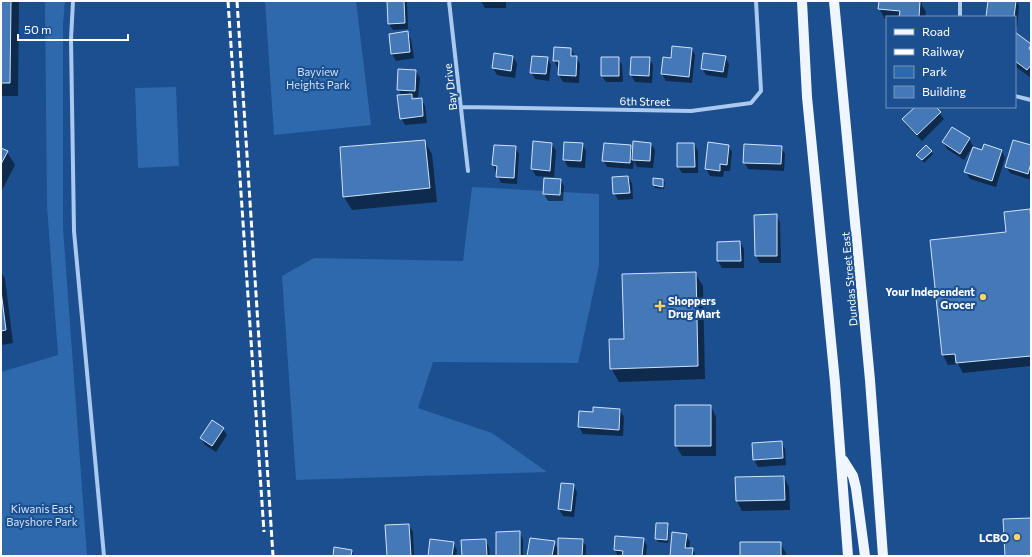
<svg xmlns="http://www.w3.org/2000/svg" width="1032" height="557" viewBox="0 0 1032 557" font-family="Commissioner,sans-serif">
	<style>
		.green { fill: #2e69ad }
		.shadow { fill: #0007 }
		.building { fill: #4478b7; stroke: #cfe3fa }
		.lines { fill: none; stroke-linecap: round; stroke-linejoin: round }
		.minor { stroke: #a9c9ee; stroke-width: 4 }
		.primary { stroke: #f0f6ff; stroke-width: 10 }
		.rail { stroke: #fff; stroke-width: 3; stroke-dasharray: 7 3; stroke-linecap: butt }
		.poi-dot { fill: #ffd166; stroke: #1b4f8f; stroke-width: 1.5 }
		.labels { text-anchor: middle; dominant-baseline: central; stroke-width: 4; stroke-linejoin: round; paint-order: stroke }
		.park-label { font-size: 11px; fill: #cfe3fa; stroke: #1b4f8f }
		.street-label { font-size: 11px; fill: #fff; stroke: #1b4f8f }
		.poi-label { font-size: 11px; font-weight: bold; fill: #fff; stroke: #1b4f8f; text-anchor: end }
	</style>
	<rect width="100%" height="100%" fill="#1b4f8f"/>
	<path class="green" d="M45 1H65L63 24V228L87 556H1V372L58 355 47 206Z
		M265 1H356L371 125 274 135Z
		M176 87 179 166 138 168 135 88Z
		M472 187 599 194V266L578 363 433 362 418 408 492 433 547 472 296 480 282 276 314 258 463 261Z"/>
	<path class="shadow" d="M1 1H19L18 96H1Z
		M388 1H407L408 29 393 30 389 24Z
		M481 1H506V8H485Z
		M880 1H922V5L926 12 925 17H887V19H885L879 8Z
		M989 1H1016L1019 6 1017 27H1015V17H987Z
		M407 33 411 39 414 58 396 61 392 54 390 35Z
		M1015 33 1031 46V78L1015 66Z
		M691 48 695 55 692 83 666 81 662 74 672 59Z
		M571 49 580 64 579 83 563 82 559 75 560 68H558L554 61Z
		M495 54 513 57 517 64 515 78 497 75 493 68Z
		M725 57 729 64 727 78 706 75 702 68Z
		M547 58 551 65 549 81 535 79 531 72Z
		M618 58 622 65 623 82H606L602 76Z
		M632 58H649L653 65 652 83 635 82 631 75Z
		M416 71 420 78 418 97H412L414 100 421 99 425 106 427 123 405 125 401 118 402 96 398 89Z
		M916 107H935L944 119 922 141 907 126 903 119Z
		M969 139 973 146 964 160 947 149 943 142Z
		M424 141 432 154 437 202 352 210 344 197 341 148Z
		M552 144 556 151 554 177 536 176 532 169Z
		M582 144 586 151 585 168 568 167 564 160Z
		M651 144 655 150 653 168 637 167 634 161 633 169 607 167 604 161 630 146 633 151Z
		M694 144 698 151V173H682L678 167Z
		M728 146 732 152 730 171H724L723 177 710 176 706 169Z
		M1031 146V180L1010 173 1006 166Z
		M515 147 519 154 517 184 501 183 493 165Z
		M781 147 785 154 784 171 748 169 744 162Z
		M1 149 7 152 15 165 2 190Z
		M931 151 933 154 924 163 918 155Z
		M983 151H1002L1005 158 996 187 970 179 966 172Z
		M628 177 632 183 633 199 618 200 614 193Z
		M560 179 564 186 563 201H548L544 194Z
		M663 180 665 183 664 189 655 188 654 184Z
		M1029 211 1031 214V366L963 373 958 364 948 365 943 355 1007 233Z
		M776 215 780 222 781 263H760L756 256 755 216Z
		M740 242 744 249V268H722L718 261Z
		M1 272 5 279 13 343 1 345Z
		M695 273 703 286 705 379 619 382 611 368 625 340Z
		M711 406 716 417V456H682L676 446Z
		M620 410 624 417 623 436 583 434 579 427 594 413Z
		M223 429 227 435 216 452 205 445 201 438Z
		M781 442 785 449 786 465 758 467 754 460 753 444Z
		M784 477 789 487 790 510 742 511 737 501Z
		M562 484 573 485 577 492 574 517 563 516 559 509Z
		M657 524H667L669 527 668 543 658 542 656 539Z
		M409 525 413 532 414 556H388Z
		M519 532 523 539V556H497Z
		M686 535 690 542 689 549H692L696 556H671Z
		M616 537 643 539 647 546 646 556H618L615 550Z
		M485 540 489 547 490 556H463Z
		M582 540 586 546V556H559Z
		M554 542 558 549 557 556H528Z
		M453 543 457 550 456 556H429Z
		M780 543 786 553V556H741Z
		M351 550 354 556H334Z"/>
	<path class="building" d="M1 1H11L10 83H1Z
		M387 1H404L405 23 388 24Z
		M879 1H920L919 17H899L900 11 878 9Z
		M988 1H1016L1014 17H986Z
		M408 31 410 52 391 54 389 34Z
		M1015 32 1031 44 1029 49 1031 50V65L1027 70 1015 61Z
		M672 46 692 48 689 77 661 74 663 57 671 58Z
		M554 47 571 48V56H577L576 76 558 75 559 61H553Z
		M494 53 513 56 511 71 492 68Z
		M703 53 726 56 723 72 701 69Z
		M532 56 548 57 546 74 530 73Z
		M601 57H619V76H601Z
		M631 57H650L649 76 630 75Z
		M398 69 416 70 415 91 397 90Z
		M412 94V99L422 98 423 116 400 119 397 95Z
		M915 107H936L941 112 917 135 902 119Z
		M952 127 970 138 960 154 942 142Z
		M425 140 430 188 343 197 340 147Z
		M1013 140 1031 145V163L1028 174 1005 167Z
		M533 141 552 143 550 171 531 169Z
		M633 141 651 143 650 161 632 160Z
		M564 142 583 143 581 161 563 160Z
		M708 142 729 145 727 165 720 164V171L705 169Z
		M604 143 631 145 630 163 602 161Z
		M677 143H694L695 167H677Z
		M744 144 782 146 781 164 743 163Z
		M984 144 1002 150 992 181 964 172 973 147 982 150Z
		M494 145 516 146 514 178 496 177 497 166 492 165Z
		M926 145 932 151 922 160 916 155Z
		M1 148 8 151 1 164Z
		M628 176 630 193 613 194 612 177Z
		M544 178 561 179 560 195 543 194Z
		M653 178 663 179V187L653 185Z
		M1030 209 1031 222V356L956 363 955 354 942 355 930 240 1006 232 1004 212Z
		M777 214V256H755L754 215Z
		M740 241 741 261H717V242Z
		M696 272 698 366 610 369 609 339H624L622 274Z
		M1 291 6 330 1 331Z
		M675 405H711V446H675Z
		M593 407 620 409 619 430 578 427 579 411 593 412Z
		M212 420 224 428 212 446 200 438Z
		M782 441 783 458 753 460 752 443Z
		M784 476 785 500 736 501 735 477Z
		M561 483 574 484 571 511 558 509Z
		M1031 518V556H1005L1003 519Z
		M656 523H668L667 540 655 539Z
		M409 524 411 556H387L385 525Z
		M520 531V556H496V532Z
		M672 532 687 534 685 548H693L692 556H670Z
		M615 536 644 538 642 556H622L623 551 614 550Z
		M530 538 555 541 552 556H527Z
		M558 538 583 539 582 556H558Z
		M430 539 454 542 452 556H428Z
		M486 539 487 556H462L461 540Z
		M740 542H781V556H740Z
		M334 547 352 550 351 556H333Z"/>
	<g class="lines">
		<path class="minor" d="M73 1 71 39 74 231 104 556
			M449 1 468 171
			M960 17V1
			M1015 96 1031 100
			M461 107 691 111 751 103 761 91 756 1"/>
		<path class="primary" d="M802 1 807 97 835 382 848 556
			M834 1 870 380 883 556
			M843 460 853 476 856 488 865 556"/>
		<path class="rail" d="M228 1 264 532
			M237 1 273 556"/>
	</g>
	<g class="poi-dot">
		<circle cx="983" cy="297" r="4"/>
		<path d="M658 300h4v4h4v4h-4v4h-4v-4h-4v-4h4z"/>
		<circle cx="1017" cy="537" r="4"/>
	</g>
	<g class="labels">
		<g class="park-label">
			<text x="318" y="71">Bayview<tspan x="318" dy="13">Heights Park</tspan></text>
			<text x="42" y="508">Kiwanis East<tspan x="42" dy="13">Bayshore Park</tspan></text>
		</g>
		<g class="street-label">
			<text transform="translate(450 87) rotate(-97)">Bay Drive</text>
			<text transform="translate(645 101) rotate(1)">6th Street</text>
			<text transform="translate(849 279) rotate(-95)">Dundas Street East</text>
		</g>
		<g class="poi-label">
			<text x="975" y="291">Your Independent<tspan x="975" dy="13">Grocer</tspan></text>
			<text x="668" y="300" text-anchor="start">Shoppers<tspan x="668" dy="13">Drug Mart</tspan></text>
			<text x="1009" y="537">LCBO</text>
		</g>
	</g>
	<rect width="1032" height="557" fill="none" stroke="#ffffff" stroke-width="4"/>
	<rect x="886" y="16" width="130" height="92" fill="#1b4f8f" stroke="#7695bc"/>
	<rect x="894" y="29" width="20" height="6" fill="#f0f6ff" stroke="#7695bc"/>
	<text x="922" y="36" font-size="12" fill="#ffffff">Road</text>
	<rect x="894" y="49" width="20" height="6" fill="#ffffff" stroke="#7695bc"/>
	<text x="922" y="56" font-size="12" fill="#ffffff">Railway</text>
	<rect x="894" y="66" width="20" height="12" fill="#2e69ad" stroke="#7695bc"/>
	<text x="922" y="76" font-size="12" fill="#ffffff">Park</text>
	<rect x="894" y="86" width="20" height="12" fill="#4478b7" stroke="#7695bc"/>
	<text x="922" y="96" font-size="12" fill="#ffffff">Building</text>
	<path d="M18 34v6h110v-6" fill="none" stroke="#ffffff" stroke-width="2"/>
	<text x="24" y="34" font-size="12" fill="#ffffff" stroke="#1b4f8f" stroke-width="3" paint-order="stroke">50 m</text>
</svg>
